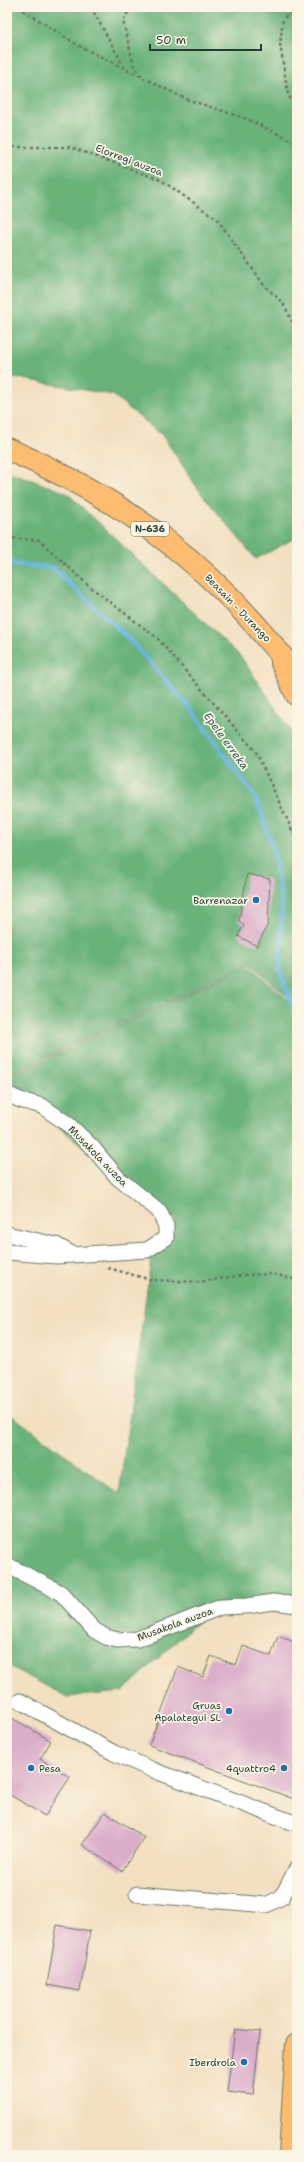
<svg xmlns="http://www.w3.org/2000/svg" width="304" height="2162" viewBox="0 0 304 2162" font-family="'Shantell Sans',sans-serif">
	<style>
		.forest { fill: #69b27a; stroke: #447857 }
		.lines { fill: none; stroke-linecap: round; stroke-linejoin: round }
		.stream { stroke: #67b4e1; stroke-width: 4.5 }
		.building { fill: #daadcb }
		.minor-casing { stroke: #697665; stroke-width: 17 }
		.primary-casing { stroke: #697665; stroke-width: 24 }
		.trunk-casing { stroke: #697665; stroke-width: 24 }
		.path { stroke: #697665; stroke-width: 2.5; stroke-dasharray: 3 3; stroke-linecap: butt }
		.minor { stroke: #fff; stroke-width: 15 }
		.primary { stroke: #febc70; stroke-width: 22 }
		.trunk { stroke: #febc70; stroke-width: 22 }
		.poi-dot { fill: #1f6fb2; stroke: #fcf5e5; stroke-width: 1.5 }
		.labels { text-anchor: middle; dominant-baseline: central; stroke-width: 3.5; stroke-linejoin: round; paint-order: stroke }
		.shield { fill: #fcf5e5; stroke: #617469; stroke-width: 1 }
		.shield-label { font-size: 9px; font-weight: bold; fill: #1f3d34 }
		.street-label { font-size: 10px; fill: #1f3d34; stroke: #fcf5e5 }
		.poi-label { font-size: 10px; fill: #1f3d34; stroke: #fcf5e5; text-anchor: end }
		.water-label { font-size: 11px; font-style: italic; fill: #315b5f; stroke: #fcf5e5 }
	</style>
	<rect width="100%" height="100%" fill="#fcf5e5"/>
	<filter id="ink" filterUnits="userSpaceOnUse"><feTurbulence type="fractalNoise" baseFrequency=".025" numOctaves="2"/><feDisplacementMap in="SourceGraphic" scale="8" xChannelSelector="R" yChannelSelector="G"/><feConvolveMatrix kernelMatrix="1 2 1 2 8 2 1 2 1" color-interpolation-filters="sRGB"/></filter>
	<filter id="wash" filterUnits="userSpaceOnUse"><feTurbulence type="fractalNoise" baseFrequency=".012" numOctaves="4" result="noise"/><feDisplacementMap in="SourceGraphic" scale="16" xChannelSelector="R" yChannelSelector="G"/><feGaussianBlur stdDeviation="0.9" result="paint"/><feColorMatrix in="noise" values="0 0 0 0 0 0 0 0 0 0 0 0 0 0 0 0 0 1.4 0 .05"/><feComposite in="paint" operator="in"/></filter>
	<g filter="url(#wash)">
		<rect width="100%" height="100%" fill="#f2e0c1"/>
		<path class="forest" d="M7 7H297V537L256 559 201 493 162 435 113 395 7 376Z
			M7 471 67 493 241 657 297 740V1005L250 963 7 1076Z
			M249 965 297 1008V1609L205 1615 122 1692 67 1697 7 1665V1412L119 1494 152 1253 176 1220 7 1086V1078Z"/>
		<g class="lines">
			<path class="stream" d="M7 563 53 568 131 641 192 710 256 798 273 848 282 906 280 971 297 1018"/>
		</g>
		<g id="blocks">
			<path class="building" d="M247 874 270 879 268 924 257 946 238 936 244 925 239 921Z
				M278 1636 297 1643V1791L294 1799 149 1745 178 1667 203 1677 211 1656 236 1665 243 1646 271 1656Z
				M7 1715 51 1741 40 1759 70 1777 45 1816 7 1793Z
				M105 1812 144 1837 122 1871 82 1845Z
				M57 1925 90 1931 80 1991 47 1985Z
				M235 2029 260 2032 253 2095 227 2092Z"/>
		</g>
	</g>
	<g filter="url(#ink)">
		<use href="#blocks" fill-opacity="0" stroke="#697665" stroke-width="1"/>
		<g class="lines">
			<g class="minor-casing">
				<path id="minor" d="M7 1094 20 1100 42 1106 69 1125 92 1147 118 1178 159 1211 166 1226V1238L147 1250 57 1256 7 1252
					M7 1234 56 1245 72 1254
					M7 1565 61 1593 94 1630 106 1637 117 1640 138 1639 221 1607 247 1606 273 1602 297 1605
					M20 1701 114 1753 153 1770 297 1824
					M137 1894 266 1905 282 1897 297 1868"/>
			</g>
			<g class="primary-casing">
				<path id="primary" d="M290 2155 297 2045"/>
			</g>
			<g class="trunk-casing">
				<path id="trunk" d="M7 449C129 501 218 570 297 676
					M282 663 297 695"/>
			</g>
			<path class="path" d="M18 7 81 47 186 99 247 119 297 143
				M91 7 124 67
				M131 7 123 21 134 66 142 76
				M295 7 283 19 280 44 288 94 297 111
				M7 147H70L161 180 217 219 264 285 283 303 297 331
				M7 538 39 540 89 586 157 638 256 752 297 841
				M108 1268 152 1280 199 1282 244 1275 273 1274 297 1280"/>
			<use href="#minor" class="minor"/>
			<use href="#primary" class="primary"/>
			<use href="#trunk" class="trunk"/>
		</g>
	</g>
	<g class="poi-dot">
		<circle cx="256" cy="900" r="4"/>
		<circle cx="229" cy="1711" r="4"/>
		<circle cx="31" cy="1768" r="4"/>
		<circle cx="284" cy="1768" r="4"/>
		<circle cx="244" cy="2062" r="4"/>
	</g>
	<g class="labels">
		<rect class="shield" x="131" y="522" width="38" height="14" rx="3"/>
		<g class="shield-label">
			<text x="150" y="529">N-636</text>
		</g>
		<g class="street-label">
			<text transform="translate(129 160) rotate(21)">Elorregi auzoa</text>
			<text transform="translate(238 608) rotate(46)">Beasain - Durango</text>
			<text transform="translate(98 1156) rotate(46)">Musakola auzoa</text>
			<text transform="translate(175 1624) rotate(-20)">Musakola auzoa</text>
		</g>
		<g class="poi-label">
			<text x="248" y="900">Barrenazar</text>
			<text x="221" y="1705">Gruas<tspan x="221" dy="12">Apalategui SL</tspan></text>
			<text x="39" y="1768" text-anchor="start">Pesa</text>
			<text x="276" y="1768">4quattro4</text>
			<text x="236" y="2062">Iberdrola</text>
		</g>
		<g class="water-label">
			<text transform="translate(226 741) rotate(54)">Epele erreka</text>
		</g>
	</g>
	<rect width="304" height="2162" fill="none" stroke="#fcf5e5" stroke-width="24"/>
	<path d="M150 44v6h111v-6" fill="none" stroke="#1f3d34" stroke-width="2"/>
	<text x="156" y="44" font-size="12" fill="#1f3d34" stroke="#fcf5e5" stroke-width="3" paint-order="stroke">50 m</text>
</svg>
